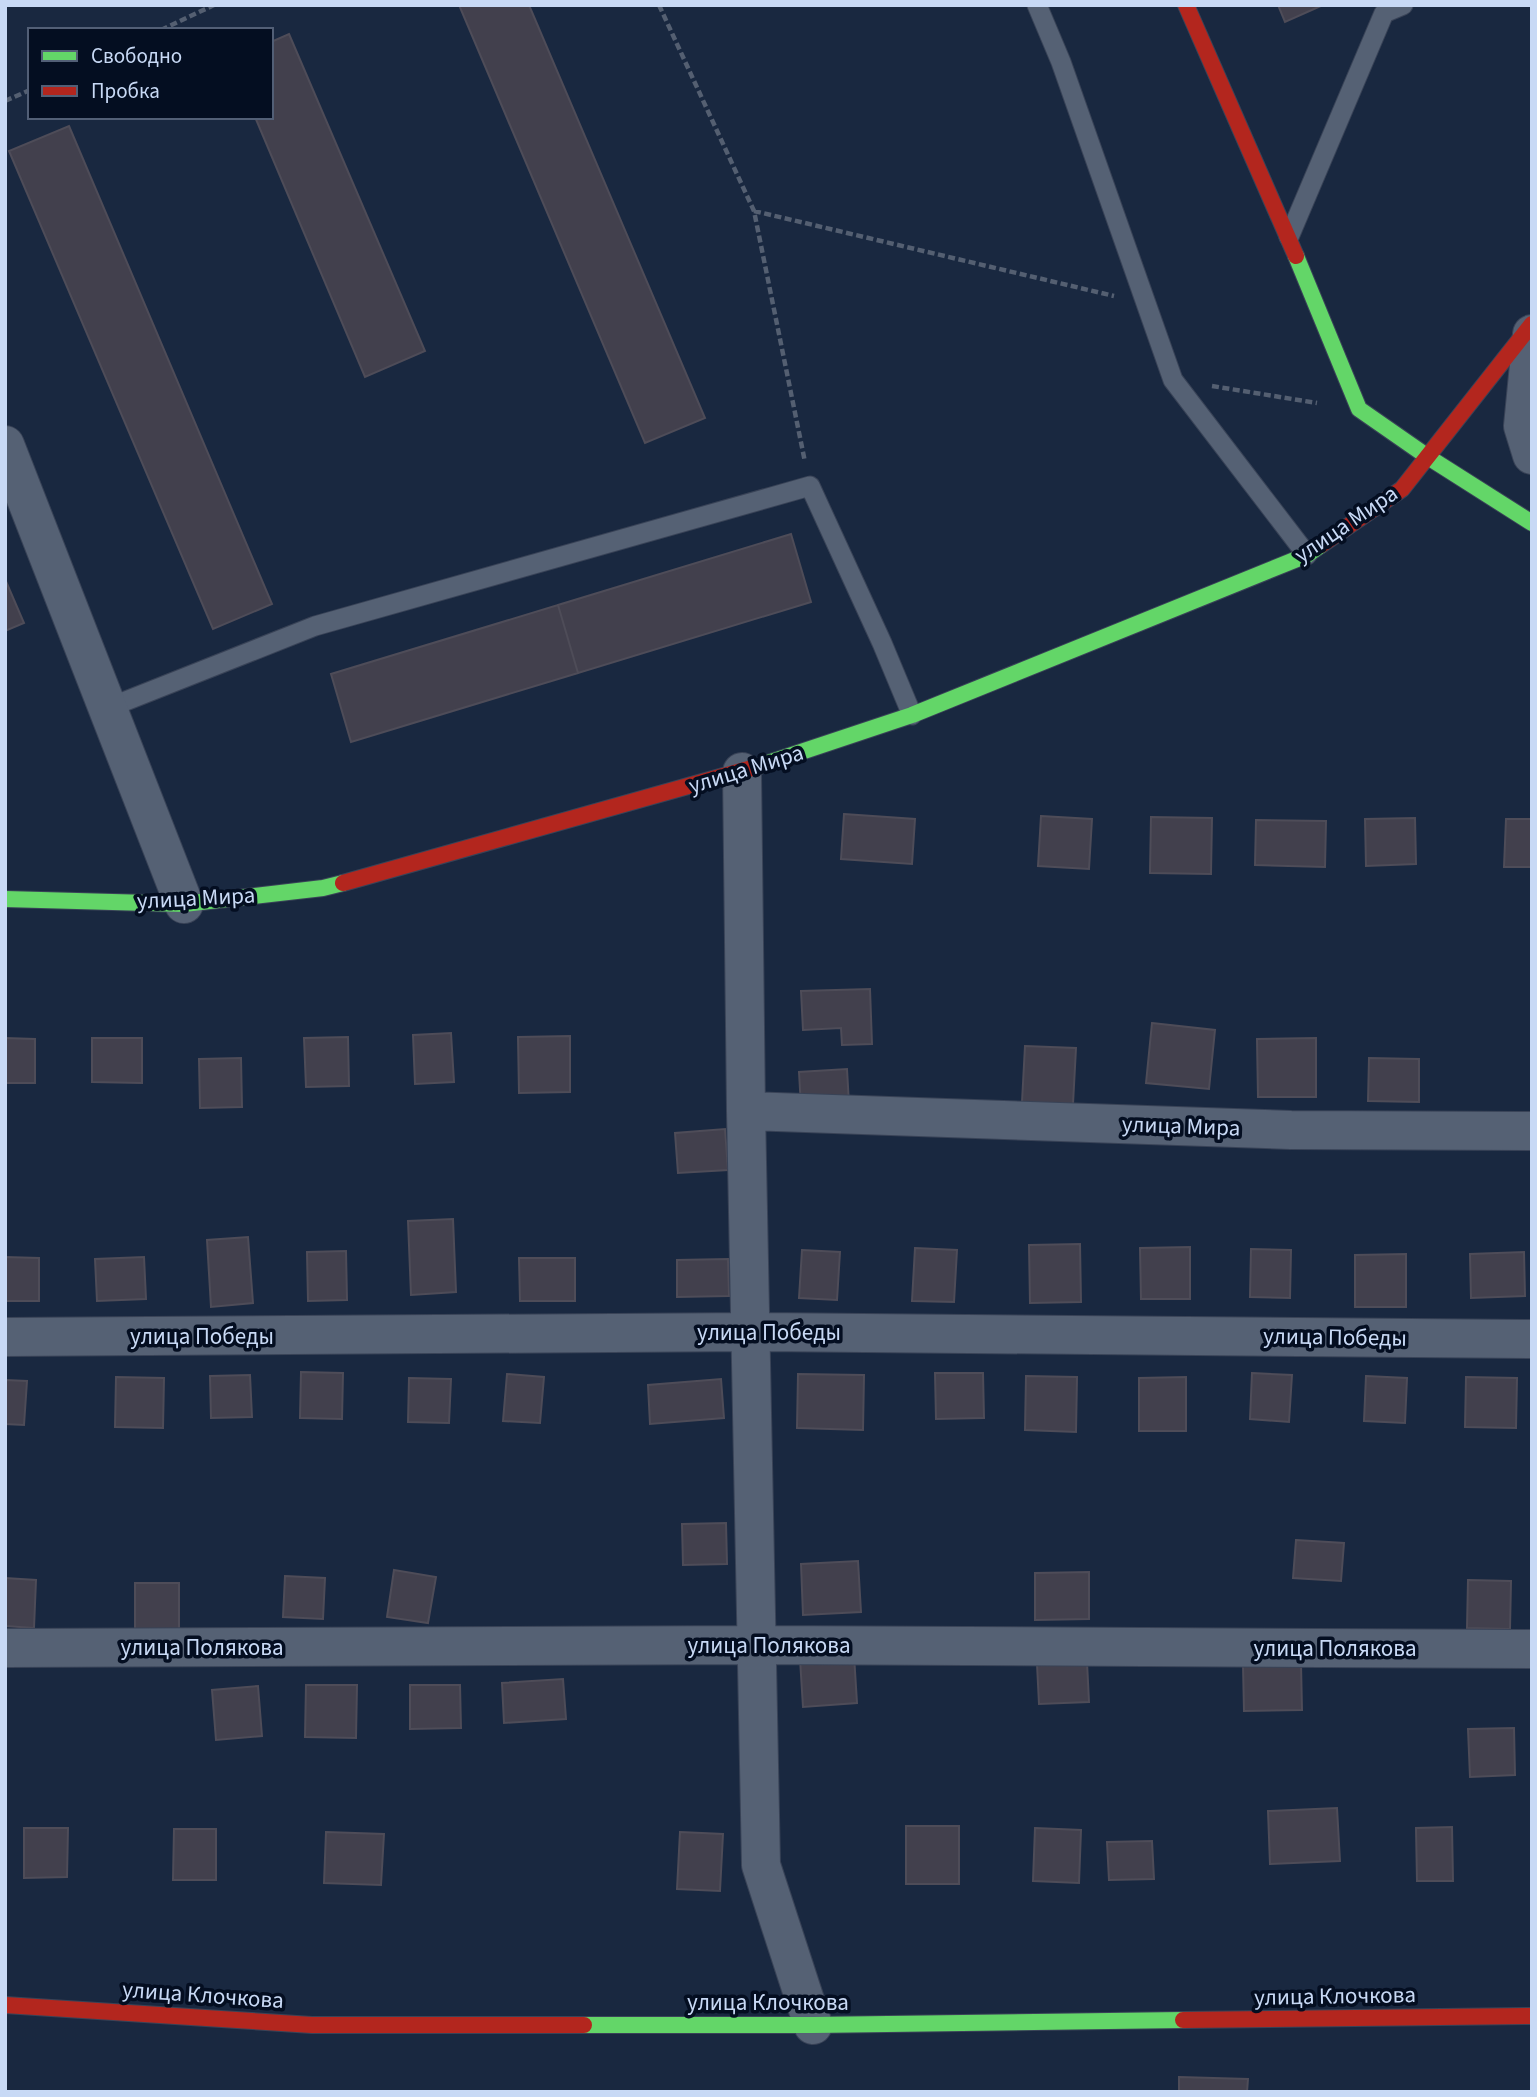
<svg xmlns="http://www.w3.org/2000/svg" width="1537" height="2097" viewBox="0 0 1537 2097" font-family="'Source Sans 3',sans-serif">
	<style>
		.building { fill: #42404d; stroke: #4e4c58; stroke-width: 2 }
		.lines { fill: none; stroke-linecap: round; stroke-linejoin: round }
		.lane-casing { stroke: #394357; stroke-width: 21 }
		.street-casing { stroke: #394357; stroke-width: 40 }
		.fast-casing { stroke: #394357; stroke-width: 18 }
		.jam-casing { stroke: #394357; stroke-width: 18 }
		.path { stroke: #545f71; stroke-width: 4.5; stroke-dasharray: 7 3.5; stroke-linecap: butt }
		.lane { stroke: #556174; stroke-width: 19 }
		.street { stroke: #556174; stroke-width: 38 }
		.fast { stroke: #63d668; stroke-width: 16 }
		.jam { stroke: #b3261e; stroke-width: 16 }
		.labels { text-anchor: middle; dominant-baseline: central; stroke-width: 7; stroke-linejoin: round; paint-order: stroke }
		.street-label { font-size: 23px; fill: #c8d9f5; stroke: #040e21 }
	</style>
	<rect width="100%" height="100%" fill="#192840"/>
	<path class="building" d="M459 5H529L705 418 645 443Z
		M1278 5H1323L1285 22Z
		M289 34 425 351 365 377 255 117H271V42Z
		M69 126 272 604 213 629 9 151Z
		M791 534 811 602 578 673 558 605Z
		M5 579 24 623 5 631Z
		M558 605 578 673 351 742 331 674Z
		M844 814 915 819 912 864 841 859Z
		M1041 816 1092 819 1089 869 1038 866Z
		M1151 817 1212 818 1211 874 1150 873Z
		M1415 818 1416 864 1366 866 1365 819Z
		M1506 819H1532V867H1504Z
		M1256 820 1326 821 1325 867 1255 865Z
		M870 989 872 1044 842 1045 841 1028 803 1030 801 991Z
		M1152 1023 1215 1030 1209 1089 1146 1083Z
		M451 1033 454 1082 415 1084 413 1035Z
		M570 1036V1092L519 1093 518 1037Z
		M348 1037 349 1086 306 1087 304 1038Z
		M5 1038 35 1039V1083H5Z
		M92 1038H142V1083L92 1082Z
		M1316 1038V1097H1258L1257 1039Z
		M1025 1046 1076 1048 1073 1104 1022 1102Z
		M241 1058 242 1107 200 1108 199 1059Z
		M1369 1058 1419 1059V1102L1368 1101Z
		M847 1069 849 1104 801 1107 799 1072Z
		M725 1129 728 1170 678 1173 675 1133Z
		M453 1219 456 1292 411 1295 408 1221Z
		M248 1237 253 1303 211 1307 207 1240Z
		M1080 1244 1081 1302 1030 1303 1029 1245Z
		M1190 1247V1299H1141L1140 1248Z
		M915 1248 957 1250 954 1302 912 1301Z
		M1251 1249 1291 1250 1290 1298 1250 1297Z
		M802 1250 840 1252 837 1300 799 1298Z
		M346 1251 347 1300 308 1301 307 1252Z
		M1524 1252 1525 1296 1471 1298 1470 1254Z
		M1406 1254V1307H1355V1255Z
		M5 1257 39 1258V1301H5Z
		M144 1257 146 1299 97 1301 95 1259Z
		M519 1258H575V1301H520Z
		M728 1259 729 1296 677 1297V1260Z
		M301 1372 343 1373 342 1419 300 1418Z
		M935 1373H983L984 1418 936 1419Z
		M1252 1373 1292 1375 1289 1422 1250 1419Z
		M507 1374 544 1377 540 1423 503 1421Z
		M798 1374 864 1375 863 1430 797 1428Z
		M250 1375 252 1417 211 1418 210 1376Z
		M1026 1376 1077 1377 1076 1432 1025 1430Z
		M1366 1376 1407 1378 1405 1423 1364 1421Z
		M116 1377 164 1378 163 1428 115 1427Z
		M1186 1377V1431H1139V1378Z
		M1466 1377 1517 1378 1516 1428 1465 1427Z
		M409 1378 451 1379 449 1423 408 1422Z
		M721 1379 724 1418 650 1424 648 1385Z
		M5 1380 27 1381 24 1425 5 1424Z
		M726 1523 727 1564 683 1565 682 1524Z
		M1296 1540 1344 1543 1341 1581 1293 1578Z
		M858 1561 861 1612 803 1615 801 1564Z
		M394 1570 436 1577 428 1623 387 1617Z
		M1089 1572V1619L1035 1620V1573Z
		M285 1576 325 1578 323 1619 283 1617Z
		M5 1578 36 1580 34 1628 5 1626Z
		M1468 1580 1511 1581 1510 1629 1467 1628Z
		M135 1583H179V1632H135Z
		M854 1655 857 1703 803 1707 800 1659Z
		M1087 1662 1089 1702 1039 1704 1037 1664Z
		M1301 1664 1302 1710 1244 1711 1243 1665Z
		M563 1679 566 1719 504 1723 502 1683Z
		M306 1685H357L356 1738 305 1737Z
		M410 1685H460L461 1728 410 1729Z
		M258 1686 262 1736 216 1740 212 1690Z
		M1514 1728 1515 1775 1470 1777 1468 1729Z
		M1337 1808 1340 1861 1270 1864 1268 1811Z
		M906 1826H959V1884H906Z
		M1452 1827 1453 1881H1417L1416 1828Z
		M24 1828H68L67 1877 24 1878Z
		M1035 1828 1081 1830 1079 1883 1033 1881Z
		M174 1829H216V1880H173Z
		M326 1832 384 1834 381 1885 324 1883Z
		M680 1832 723 1834 720 1891 677 1889Z
		M1152 1841 1154 1879 1109 1880 1107 1842Z
		M1179 2077 1248 2079 1247 2092H1179Z"/>
	<g class="lines">
		<g class="lane-casing">
			<path id="lane" d="M1037 5 1061 62 1173 380 1307 555
				M1289 237 1384 13 1403 5
				M108 708 315 626 810 486 882 643 912 715"/>
		</g>
		<g class="street-casing">
			<path id="street" d="M1532 334 1523 426 1532 455
				M5 445 184 904
				M742 772 746 1111 761 1865 813 2025
				M746 1111 1291 1130 1532 1131
				M5 1337 751 1332 1532 1339
				M5 1648 758 1645 1532 1649"/>
		</g>
		<g class="fast-casing">
			<path id="fast" d="M1296 256 1359 409 1428 457 1532 523
				M759 766 912 715 1307 555 1321 545
				M5 899 184 904 323 888 343 883
				M584 2025H813L1183 2020"/>
		</g>
		<g class="jam-casing">
			<path id="jam" d="M1186 5 1296 256
				M1321 545 1402 489 1532 324
				M343 883 759 766
				M5 2005 312 2025H584
				M1183 2020 1532 2016"/>
		</g>
		<path class="path" d="M659 5 754 211 805 462
			M161 30 214 5
			M5 101 30 90
			M754 211 1114 296
			M1212 386 1317 403"/>
		<use href="#lane" class="lane"/>
		<use href="#street" class="street"/>
		<use href="#fast" class="fast"/>
		<use href="#jam" class="jam"/>
	</g>
	<g class="labels">
		<g class="street-label">
			<text transform="translate(1346 524) rotate(-34)">улица Мира</text>
			<text transform="translate(746 769) rotate(-17)">улица Мира</text>
			<text transform="translate(196 898) rotate(-3)">улица Мира</text>
			<text transform="translate(1181 1126) rotate(2)">улица Мира</text>
			<text x="769" y="1332">улица Победы</text>
			<text x="202" y="1336">улица Победы</text>
			<text transform="translate(1335 1337) rotate(1)">улица Победы</text>
			<text x="769" y="1645">улица Полякова</text>
			<text x="202" y="1647">улица Полякова</text>
			<text x="1335" y="1648">улица Полякова</text>
			<text transform="translate(203 1995) rotate(4)">улица Клочкова</text>
			<text transform="translate(1335 1996) rotate(-1)">улица Клочкова</text>
			<text x="768" y="2002">улица Клочкова</text>
		</g>
	</g>
	<rect width="1537" height="2097" fill="none" stroke="#c8d9f5" stroke-width="14"/>
	<rect x="28" y="28" width="245" height="91" fill="#040e21" stroke="#525f76" stroke-width="2"/>
	<rect x="42" y="51" width="35" height="10" fill="#63d668" stroke="#525f76" stroke-width="2"/>
	<text x="91" y="63" font-size="21" fill="#c8d9f5">Свободно</text>
	<rect x="42" y="86" width="35" height="10" fill="#b3261e" stroke="#525f76" stroke-width="2"/>
	<text x="91" y="98" font-size="21" fill="#c8d9f5">Пробка</text>
</svg>
